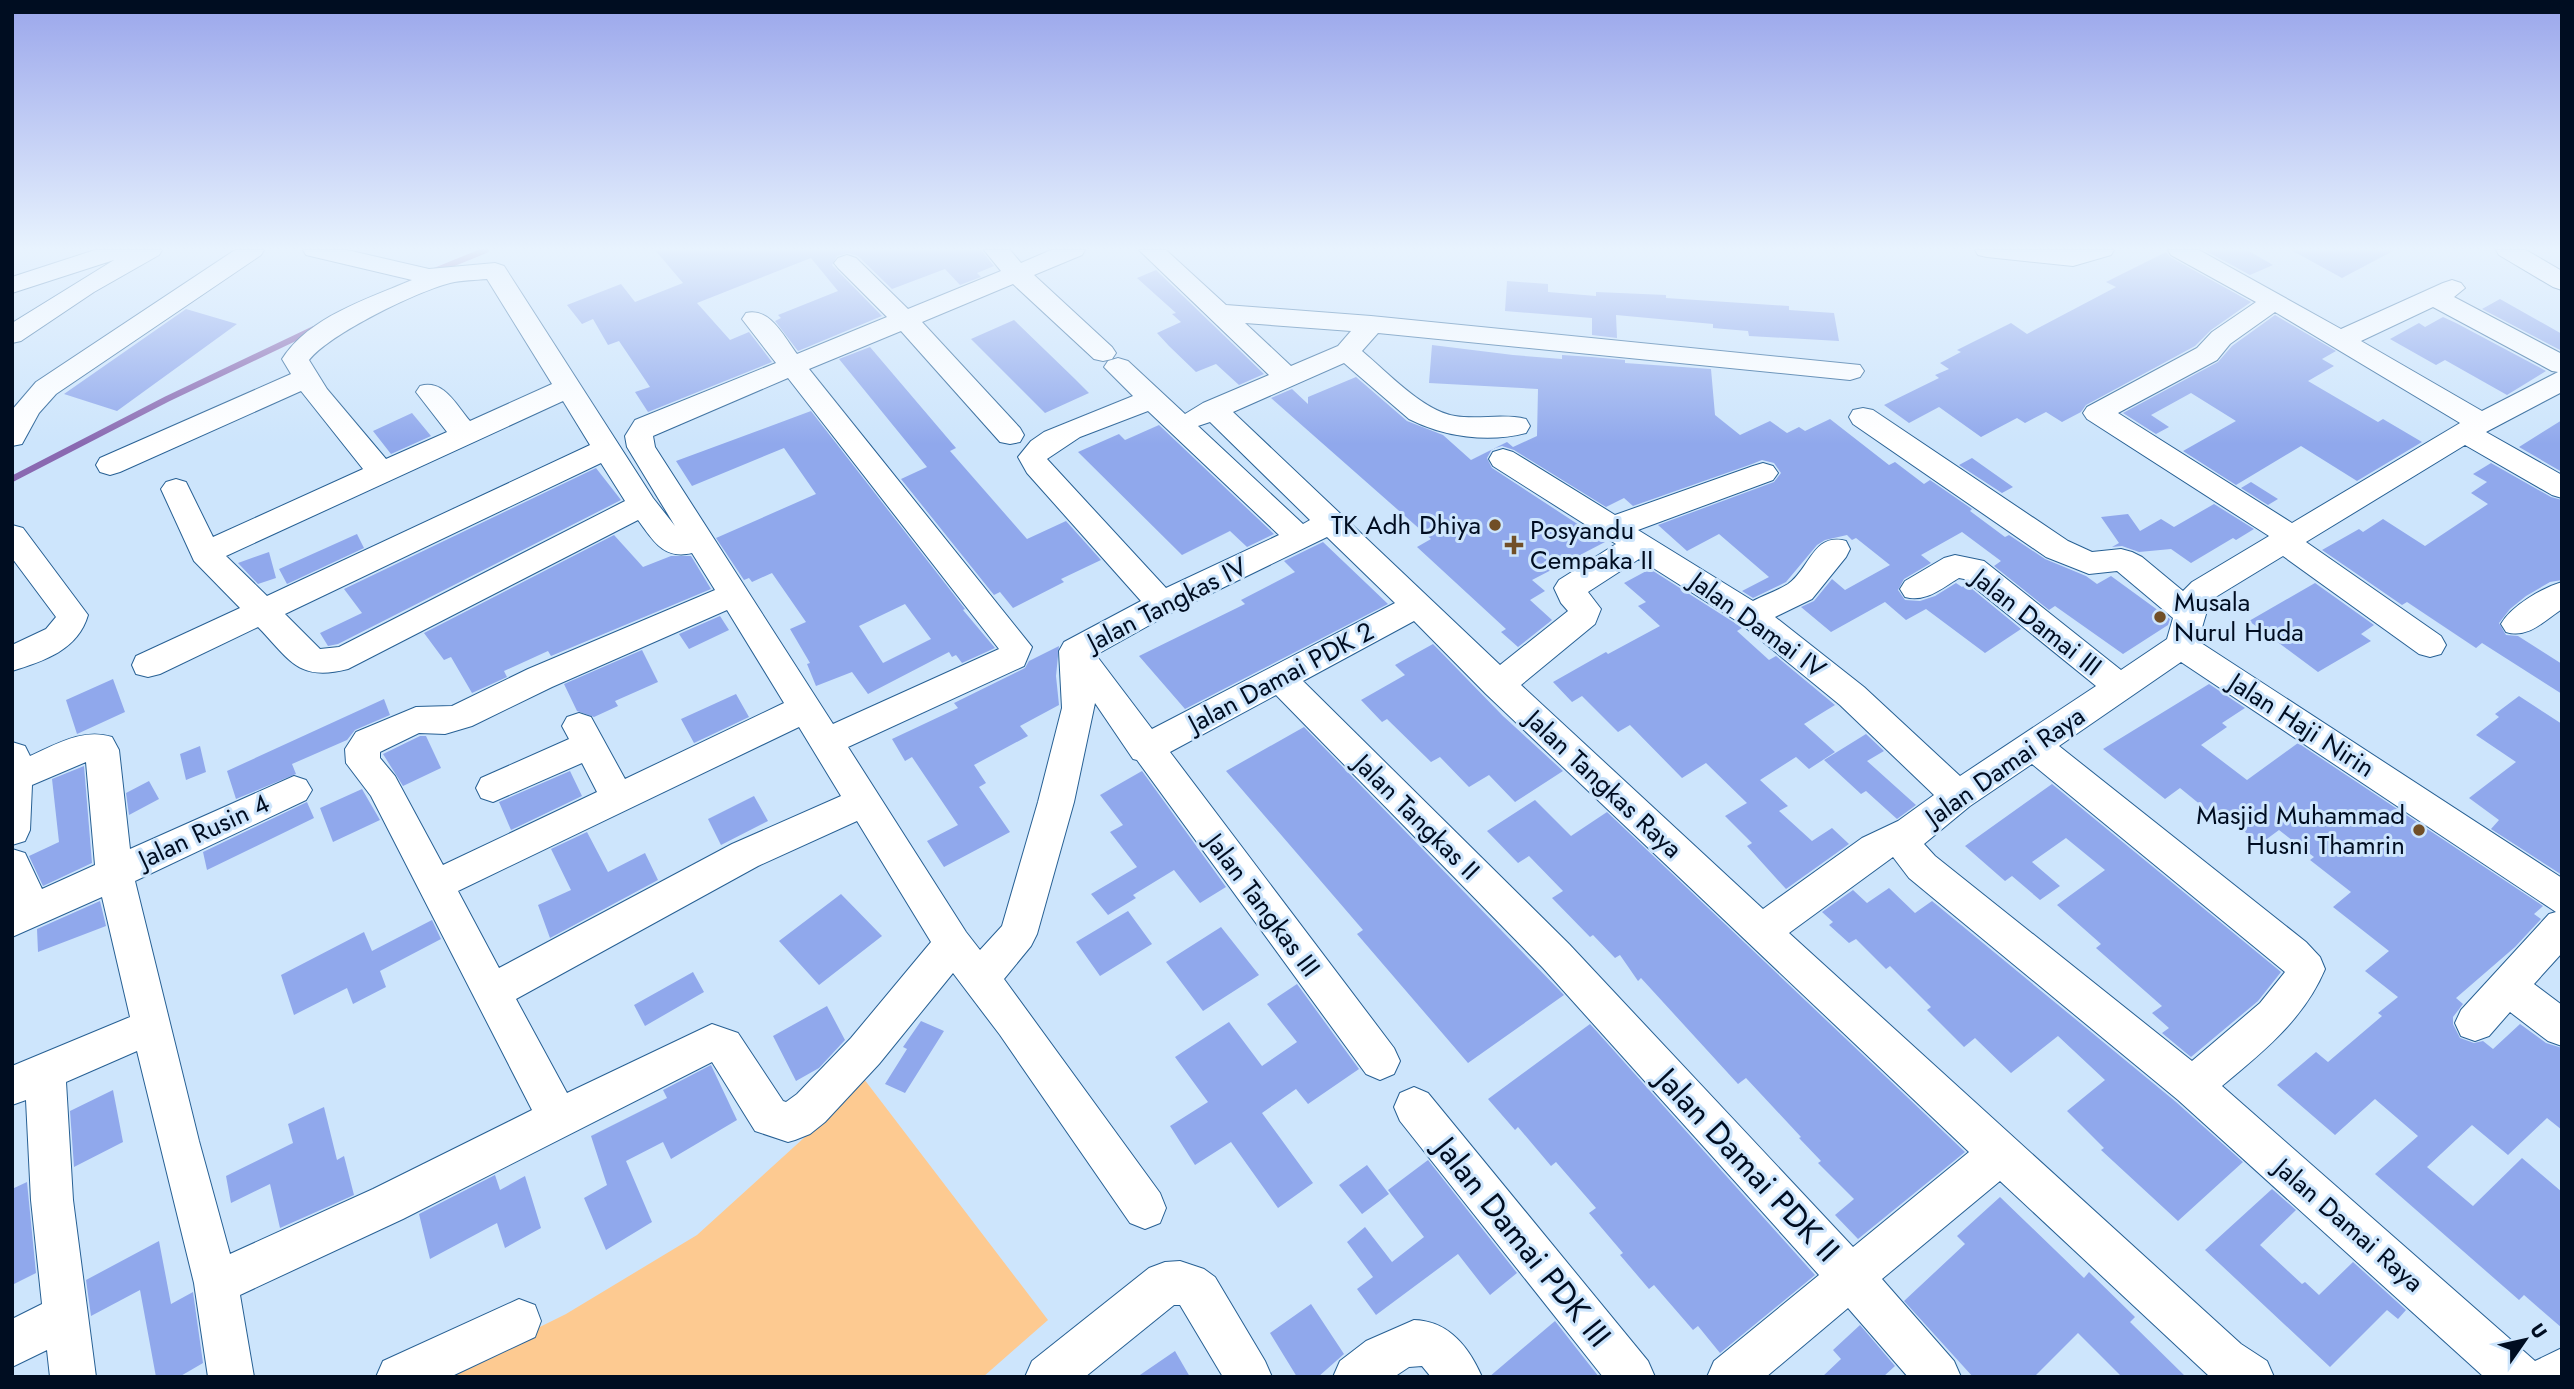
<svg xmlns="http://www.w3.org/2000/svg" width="2574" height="1389" viewBox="0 0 2574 1389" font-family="Jost,sans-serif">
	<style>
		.green { fill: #fdca91 }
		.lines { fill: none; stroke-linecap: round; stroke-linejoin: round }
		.stream { stroke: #8a69b1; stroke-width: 6 }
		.building { fill: #90a8ec; fill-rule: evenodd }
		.minor-casing { stroke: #276094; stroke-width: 2 }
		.minor { fill: #fff; fill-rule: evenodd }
		.poi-dot { fill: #714f27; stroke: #cde5fc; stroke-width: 2.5 }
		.labels { text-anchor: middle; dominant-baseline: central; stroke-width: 6; stroke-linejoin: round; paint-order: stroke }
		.poi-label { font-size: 26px; fill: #000d21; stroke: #cde5fc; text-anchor: end }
		.street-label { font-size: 26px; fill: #000d21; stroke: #cde5fc }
		.near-street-label { font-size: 32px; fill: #000d21; stroke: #cde5fc }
	</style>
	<rect width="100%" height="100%" fill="#cde5fc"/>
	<path class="green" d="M864 1079 1048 1320 983 1377H439L566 1314 697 1235 806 1136Z"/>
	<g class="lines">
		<path class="stream" d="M432 272 486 250
			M12 479 167 399 314 329"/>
	</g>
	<path class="building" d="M655 250H981L994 266 977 273 981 277 960 285 945 269 892 289 858 256 848 253 837 256 832 265 882 316 798 351 775 321 781 318 778 315 838 291 811 258 697 303 730 340 749 332 772 362 648 412 635 392 650 387 619 341 608 345 593 319 582 324 567 305 621 284 635 302 683 283Z
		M2204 250H2247L2273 265 2250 275Z
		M2291 250H2395L2342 278Z
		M2166 252 2170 257 2251 302 2211 330 2195 346 2086 405 2081 412 2062 422 2046 412 2025 423 2017 418 1981 437 1939 407 1909 423 1884 405 1939 378 1935 375 1949 369 1940 363 1961 352 1957 350 2011 323 2027 334 2116 287 2106 282Z
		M1156 270 1264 374 1239 385 1216 364 1196 372 1169 346 1157 333 1181 322 1172 314 1176 313 1137 278Z
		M1507 281 1548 284V292L1596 296V292L1666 295V298L1789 306V310L1834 313 1839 341 1749 336 1748 331 1713 328V324L1616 315 1617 338 1592 335V318L1505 311Z
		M2500 299 2562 334V351L2482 309Z
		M186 309 237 324 117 411 64 394Z
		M2275 315 2336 351 2322 359 2334 366 2308 381 2378 422 2383 419 2422 442 2357 481 2301 446 2236 485 2183 451 2236 421 2191 393 2151 415 2169 427 2156 434 2123 413 2218 362 2232 346Z
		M2443 317 2456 323 2546 371 2507 395 2445 360 2436 365 2390 339 2419 323 2425 327Z
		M1014 320 1075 379 1089 393 1045 413 971 339Z
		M1432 345 1513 355 1562 359V355L1592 357 1625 360V363L1711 369 1715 415 1740 435 1770 421 1787 433 1799 427 1805 431 1830 419 1889 465 1895 462 1924 484 1930 480 1972 509 1970 511 2005 537 2009 535 2045 559 2086 576 2097 584 2111 576 2170 619 2168 625 2123 654 2055 606 2049 610 1994 566 2001 561 1962 532 1921 555 1931 563 1904 579 1898 590 1905 600 1920 601 1935 596 1956 583 1962 587 1966 584 2021 629 1985 653 1926 609 1906 620 1885 602 1831 632 1801 607 1814 601 1832 579 1845 590 1890 565 1856 538 1852 540 1847 535 1825 540 1817 545 1786 582 1753 598 1742 591 1769 577 1719 534 1687 551 1658 525 1774 482 1781 473 1774 463 1762 460 1752 464 1633 506 1624 498 1606 507 1514 450 1502 446 1492 449 1487 458 1492 468 1605 542 1532 580 1545 591 1530 600 1552 620 1518 647 1501 632 1506 629 1417 547 1431 539 1271 398 1292 389 1308 404V397L1356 377 1407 421 1443 435 1471 460 1507 442 1513 447 1537 436 1538 389 1429 383Z
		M870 347 956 448 950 451 1027 539 1066 521 1101 560 1061 579 1064 582 1013 608 1000 592 994 595 901 479 927 467 839 359Z
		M811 411 965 609 963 610 995 648 962 663 956 655 952 657 949 652 868 694 852 672 816 686 807 664 810 663 790 629 806 622 772 573 752 582 749 578 744 580 716 538 816 494 784 448 692 486 676 461ZM905 604 931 639 883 663 859 626Z
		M412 413 431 436 391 454 373 431Z
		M2562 420V472L2519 447Z
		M1159 425 1197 461 1274 534 1247 547 1230 531 1182 555 1078 452 1119 434 1125 440Z
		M1972 458 2013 487 2002 493 1959 465Z
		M2491 463 2551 497 2562 500V580L2550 582 2526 596 2510 609 2499 623 2506 635 2518 636 2562 664V694L2482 643 2476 648 2407 602 2402 605 2322 550 2359 529 2363 532 2383 519 2425 546 2488 504 2471 493 2487 482 2473 474Z
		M596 468 621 500 338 644 328 646 320 633 362 613 344 589Z
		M2251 482 2278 499 2268 505 2241 488Z
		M2214 504 2254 529 2236 540 2233 538 2191 563 2171 549 2139 552 2122 546 2112 547 2119 543 2101 517 2128 514 2140 531 2161 519 2174 527Z
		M357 534 364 548 287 584 279 569Z
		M614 535 643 567 671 556H691L711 589 551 656 548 651 504 671 507 677 472 693 451 657 444 660 424 633Z
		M1323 542 1388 604 1185 709 1139 656 1245 604 1241 600 1295 572 1284 561Z
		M269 552 276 578 258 584 238 563Z
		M1650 569 1738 625 1742 628 1737 631 1769 660 1776 656 1835 705 1804 724 1835 752 1809 769 1796 757 1760 780 1788 806 1779 811 1812 841 1832 828 1849 844 1786 889 1747 846 1752 843 1725 816 1747 803 1706 763 1682 778 1630 725 1618 732 1582 696 1572 702 1553 682 1606 652 1608 654 1660 626 1638 606 1646 602 1624 583Z
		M2315 583 2374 625 2361 634 2371 641 2318 672 2249 621Z
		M720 616 729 630 689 649 679 634Z
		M1433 644 1503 716 1563 771 1515 802 1489 775 1469 787 1440 757 1431 762 1387 719 1382 722 1361 700 1405 675 1395 665Z
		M1059 646 1056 676 1059 705 1020 726 1028 736 974 765 986 783 979 787 1010 832 944 867 927 841 958 825 912 757 905 761 892 739 958 708 954 703 1025 668 1029 661Z
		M642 650 658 682 615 701 618 706 594 717 577 711 564 684Z
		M113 679 125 712 77 734 66 700Z
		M2209 684 2245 708 2222 723 2227 727 2201 745 2247 780 2298 743 2543 906 2534 914 2541 919 2515 947 2456 998 2463 1004 2453 1017V1024L2460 1038 2474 1043 2483 1041 2493 1049 2520 1024 2546 1043 2562 1048V1130L2547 1118 2508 1155 2472 1125 2427 1167 2473 1206 2522 1158 2562 1192V1328L2524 1295 2519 1300 2375 1174 2418 1136 2375 1099 2335 1135 2277 1085 2316 1052 2328 1062 2382 1016 2378 1013 2398 997 2365 971 2389 951 2333 907 2351 892 2310 860 2314 857 2279 830 2260 844 2224 815 2218 819 2180 788 2165 799 2103 749Z
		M736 694 749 717 694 743 681 719Z
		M2519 696 2562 724V875L2491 829 2499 820 2469 798 2516 762 2476 735 2499 717 2495 714Z
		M384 699 390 715 355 730 347 740 292 764 296 774 236 799 227 771Z
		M1304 727 1564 995 1468 1063 1357 934 1363 930 1226 771Z
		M1866 734 1884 751 1867 761 1916 805 1897 819 1866 791 1861 794 1824 760Z
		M420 736H426L441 768 403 786 383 754Z
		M200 746 206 772 186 780 180 754Z
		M84 766 92 863 43 886 29 856 59 842 52 779Z
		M570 771 582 796 511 830 499 802Z
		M1142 771 1226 887 1200 903 1174 870 1133 895 1136 898 1108 915 1091 894 1137 867 1110 832 1123 825 1100 795Z
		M149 781 159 799 129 815 126 793Z
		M2052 784 2281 972 2258 1001 2191 1057 2162 1033 2169 1028 2152 1013 2162 1006 2096 948 2101 944 2057 905 2105 870 2066 838 2032 862 2060 886 2040 900 2012 876 2005 881 1965 846Z
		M362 789 380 820 333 842 320 808Z
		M754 796 768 821 721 845 708 819Z
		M1535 800 1571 836 1607 812 1965 1152 1858 1239 1835 1215 1854 1199 1818 1163 1821 1161 1799 1138 1801 1137 1746 1078 1738 1084 1641 978 1638 981 1620 955 1615 958 1593 935 1590 937 1552 898 1563 891 1529 856 1518 863 1487 831Z
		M307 802 314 818 207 870 203 852Z
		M587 832 608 872 645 853 658 880 550 938 538 905 571 890 551 849Z
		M1889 888 1915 913 1932 901 2176 1102 2243 1162 2178 1221 2101 1150 2104 1148 2067 1111 2105 1080 2058 1036 2011 1073 1975 1038 1964 1047 1927 1010 1931 1007 1890 966 1886 969 1856 939 1849 943 1829 925 1833 922 1822 912 1853 890 1867 903Z
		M841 894 882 936 819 985 779 941Z
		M100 901 106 926 38 952 37 929Z
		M1128 911 1152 944 1100 976 1076 942Z
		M432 920 441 939 380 971 386 987 353 1004 347 988 294 1015 281 975 364 932 372 951Z
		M1221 927 1259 975 1203 1011 1166 962Z
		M693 972 704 992 645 1026 634 1005Z
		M1297 984 1359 1069 1308 1104 1296 1089 1262 1113 1313 1183 1278 1208 1231 1142 1195 1165 1170 1126 1208 1102 1175 1057 1229 1022 1262 1066 1297 1042 1267 1004Z
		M827 1006 845 1040 819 1068 796 1081 773 1036Z
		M921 1021 944 1031 905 1093 885 1084 907 1049 903 1047Z
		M1590 1024 1815 1275 1720 1353 1698 1326 1693 1330 1654 1285 1649 1289 1620 1255 1623 1253 1589 1213 1596 1208 1556 1162 1551 1166 1518 1127 1515 1130 1488 1099Z
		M711 1065 737 1120 671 1159 663 1142 626 1161 652 1222 606 1250 584 1198 607 1185 591 1136 667 1098 663 1090Z
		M113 1090 123 1142 74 1167 70 1111Z
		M324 1107 337 1160 344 1156 354 1195 280 1228 270 1184 231 1203 226 1176 293 1143 288 1124Z
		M1428 1160 1517 1273 1490 1295 1458 1254 1376 1315 1357 1289 1373 1277 1347 1242 1365 1227 1392 1262 1424 1237 1388 1190Z
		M1367 1165 1389 1194 1362 1214 1339 1185Z
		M495 1175 500 1190 525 1176 541 1228 505 1248 497 1223 430 1259 419 1214Z
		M27 1182 36 1273 12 1285V1189Z
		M2272 1189 2296 1210 2260 1245 2302 1284 2305 1282 2319 1295 2353 1262 2406 1310 2398 1319 2387 1310 2330 1367 2205 1250Z
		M2000 1197 2084 1278 2089 1272 2135 1317 2130 1322 2186 1377H2122L2078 1333 2034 1377H1973L1904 1301 1965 1244 1957 1236Z
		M159 1241 171 1304 193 1292 203 1363 179 1377H156L140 1290 91 1316 86 1280Z
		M1311 1304 1344 1354 1318 1377H1297L1270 1333Z
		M1555 1321 1599 1377H1489Z
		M1860 1325 1895 1366 1883 1377H1822L1841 1359 1833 1350Z
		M1175 1351 1190 1377H1137Z"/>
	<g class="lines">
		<g class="minor-casing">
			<path id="minor" d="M95 250H162L159 255 94 292 21 341 12 343V323L114 260 12 293V277Z
				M235 250H264L261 255 56 394 39 413 22 444 12 446V410L36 382Z
				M303 250H347L429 269 495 263 504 266 653 498 675 526 627 447 625 436 635 420 776 363 742 319 746 313C770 307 784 337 797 354L887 317 838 268 834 263 838 258 847 255 856 258 908 309 1001 271 984 250H1010L1021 263 1051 250H1085L1082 255 1034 275 1112 347 1116 353 1112 359 1103 361 1094 359 1013 284 922 322 1020 428 1024 435 1020 442 1010 444 1000 442 901 331 809 369 1032 647 1024 666 848 747 966 932 980 950 1002 926 1038 802 1062 708 1059 651 1064 642 1141 601 1027 473 1018 457 1031 441 1044 432 1133 396 1104 367 1108 361 1118 358 1128 361 1185 414 1203 403 1269 375 1139 250H1166L1226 305 1371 316 1860 365 1864 371 1860 377 1850 380 1378 333 1362 351C1387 372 1423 411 1455 416 1479 420 1503 413 1526 419L1530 426 1526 433C1488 443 1444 437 1409 419L1344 363 1233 412 1500 665 1568 611 1561 603 1554 588 1559 580 1616 544 1493 466 1489 459 1493 452 1503 449 1513 452 1615 515 1753 466 1763 463 1773 466 1778 473 1773 480 1638 530 1753 601C1764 595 1777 591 1788 584 1810 569 1813 532 1846 541L1850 549 1846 557 1812 599 1775 617 1864 687 1960 776 2096 686 1964 579 1959 578C1942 588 1926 603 1905 597L1900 589 1905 581 1944 558 1955 555 1984 561 2121 670 2167 639 2173 618 2117 571 2089 574 2046 557 1853 424 1849 417 1853 410 1863 408 1873 410 2068 541 2092 552 2121 549 2132 552 2142 557 2183 591 2192 582 2269 536 2087 419 2083 413 2087 407 2197 348 2212 332 2256 302 2171 255 2168 250H2199L2341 329 2443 283 2452 280 2461 283 2465 288 2454 297 2562 354V392L2486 432 2562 475V498L2552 495 2465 445 2306 542 2441 636 2446 645 2441 654 2430 657 2419 654 2283 556 2214 598 2209 604 2198 641 2562 878V953L2534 984 2562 1005V1046L2548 1041 2510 1012 2489 1036 2475 1041 2461 1036 2455 1023 2461 1010 2549 914 2556 912 2181 662 2059 746 2306 942 2320 957 2325 969C2304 1019 2263 1052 2222 1086L2535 1361 2562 1348V1377H2484L2178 1100 1909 878 1893 857 1789 933 2241 1344 2267 1361 2274 1377 2209 1376 2000 1181 1882 1279 1954 1361 1961 1377H1908L1848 1308 1766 1377H1707L1714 1361 1819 1275 1543 968 1276 695 1170 752 1394 1048 1400 1061 1394 1074 1380 1080 1366 1074 1137 760 1133 759 1095 703 1074 802 1037 934 1031 946 1004 979 1160 1193 1166 1208 1160 1223 1145 1229 1130 1223 1000 1035 953 973 879 1064 825 1122 810 1134 795 1140 788 1142 755 1131 712 1062 403 1219 240 1295 254 1377H208L194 1283 137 1051 66 1082 73 1200 96 1377H50L47 1350 12 1367V1319L42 1304 31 1200 26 1100 12 1105V1066L130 1017 102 897 12 937V849L25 853 42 889 95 865 86 762 32 785 30 830 25 841 12 845V742L25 746 30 756C57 744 83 728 112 737L119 750 130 849 294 776 306 780 312 790 306 800 135 881 199 1141 230 1254 373 1189 532 1110 371 796 346 763 345 749 356 732 416 707 452 706 528 669 715 590 692 553C663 560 653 540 638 520L348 669C298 682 290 660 258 627L160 674 148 677 136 674 132 665 136 656 240 608 194 561 161 489 166 482 176 479 186 482 213 537 363 469 301 391 120 472 110 475 100 472 96 465 100 458 291 374 282 359C309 317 367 299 412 280L306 255ZM487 279 552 384 470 421C456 405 444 379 420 386L416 392 447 432 386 459 327 389 309 360C331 333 416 292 450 283 461 280 476 280 487 279ZM2433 307 2552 371 2558 372 2482 411 2361 341ZM2275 312 2460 423 2292 523 2118 413 2217 360 2230 344ZM1245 323 1351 331 1338 346 1291 366ZM788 378 999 649 833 724 655 447 653 436ZM563 401 590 445 267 596 226 556ZM1148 411 1279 535 1166 588 1047 459 1080 437ZM1210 422 1310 520 1303 524 1198 426ZM601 463 625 501 339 647 320 649 285 614ZM1327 537 1395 603 1152 729 1096 655 1173 612ZM1639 559 1740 623 1840 705 1934 795 1898 821 1862 838 1763 909 1521 685 1595 624 1601 609 1588 592ZM727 610 784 703 625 779 591 717 579 713 567 717 562 726 569 739 481 778 476 788 481 798 493 802 582 763 597 792 443 865 395 776 380 758V752L419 733 445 734 472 726 552 687ZM1414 621 1486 694 1969 1152 1853 1247 1569 944 1303 681ZM799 727 841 796 732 844 499 968 458 891ZM2032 764 2285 972 2260 1003 2192 1061 1935 856 1924 844 1970 806ZM857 821 931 942 851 1038 797 1094 786 1102 783 1101 738 1033 712 1024 567 1093 516 999 758 866Z
				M1975 250H2114L2111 255 2073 266 1987 257 1978 255Z
				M2496 250H2526L2562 271V290L2553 287 2499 255Z
				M12 525 23 528 88 615C78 650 44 661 12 671V645L46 629 56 617 12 558Z
				M2562 582V609C2544 621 2528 639 2506 632L2501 624C2511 606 2542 588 2562 582Z
				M1414 1087 1428 1093 1648 1361 1655 1377H1603L1400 1121 1394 1107 1400 1093Z
				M1180 1261 1204 1269 1215 1277 1265 1361 1272 1377H1223L1180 1305H1174L1085 1377H1025L1032 1361 1149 1268 1165 1262Z
				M519 1299 535 1305 541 1321 535 1337 450 1377H376L383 1361Z
				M1414 1320C1449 1321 1469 1347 1482 1377H1431L1422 1366 1409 1367 1394 1377H1333L1340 1361 1366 1341Z"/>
		</g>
		<use href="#minor" class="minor"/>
	</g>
	<linearGradient id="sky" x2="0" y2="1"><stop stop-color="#9aa6eb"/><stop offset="0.56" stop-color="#e8f3fe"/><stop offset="1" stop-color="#e8f3fe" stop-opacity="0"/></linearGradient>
	<rect width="2574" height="444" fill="url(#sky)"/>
	<g class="poi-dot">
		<circle cx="1495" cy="525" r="7"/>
		<path d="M1510.5 534.5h7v7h7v7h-7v7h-7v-7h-7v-7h7z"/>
		<circle cx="2160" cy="617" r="7"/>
		<circle cx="2419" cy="830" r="7"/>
	</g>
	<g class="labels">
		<g class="poi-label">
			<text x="1481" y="525">TK Adh Dhiya</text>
			<text x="1530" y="530" text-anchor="start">Posyandu<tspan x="1530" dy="30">Cempaka II</tspan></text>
			<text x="2174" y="602" text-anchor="start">Musala<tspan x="2174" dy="30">Nurul Huda</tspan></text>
			<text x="2405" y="815">Masjid Muhammad<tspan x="2405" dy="30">Husni Thamrin</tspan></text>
		</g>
		<g class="street-label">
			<text transform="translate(1167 604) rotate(-27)">Jalan Tangkas IV</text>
			<text transform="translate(2037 622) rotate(38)">Jalan Damai III</text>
			<text transform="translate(1758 625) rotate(36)">Jalan Damai IV</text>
			<text transform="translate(1281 677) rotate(-28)">Jalan Damai PDK 2</text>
			<text transform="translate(2302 725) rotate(33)">Jalan Haji Nirin</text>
			<text transform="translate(2005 766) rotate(-35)">Jalan Damai Raya</text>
			<text transform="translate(1604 784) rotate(43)">Jalan Tangkas Raya</text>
			<text transform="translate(1417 817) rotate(45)">Jalan Tangkas II</text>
			<text transform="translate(204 831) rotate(-25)">Jalan Rusin 4</text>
			<text transform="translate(1263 905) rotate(53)">Jalan Tangkas III</text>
			<text transform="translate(2349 1225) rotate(41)">Jalan Damai Raya</text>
		</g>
		<g class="near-street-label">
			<text transform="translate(1748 1165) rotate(47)">Jalan Damai PDK II</text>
			<text transform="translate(1523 1242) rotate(51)">Jalan Damai PDK III</text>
		</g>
	</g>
	<rect width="2574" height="1389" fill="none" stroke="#000d21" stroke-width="28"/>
	<g transform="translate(2525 1340) rotate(56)" stroke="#cde5fc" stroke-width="5" paint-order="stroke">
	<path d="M0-5L12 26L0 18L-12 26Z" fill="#000d21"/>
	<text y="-10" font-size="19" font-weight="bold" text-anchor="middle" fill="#000d21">U</text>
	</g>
</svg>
